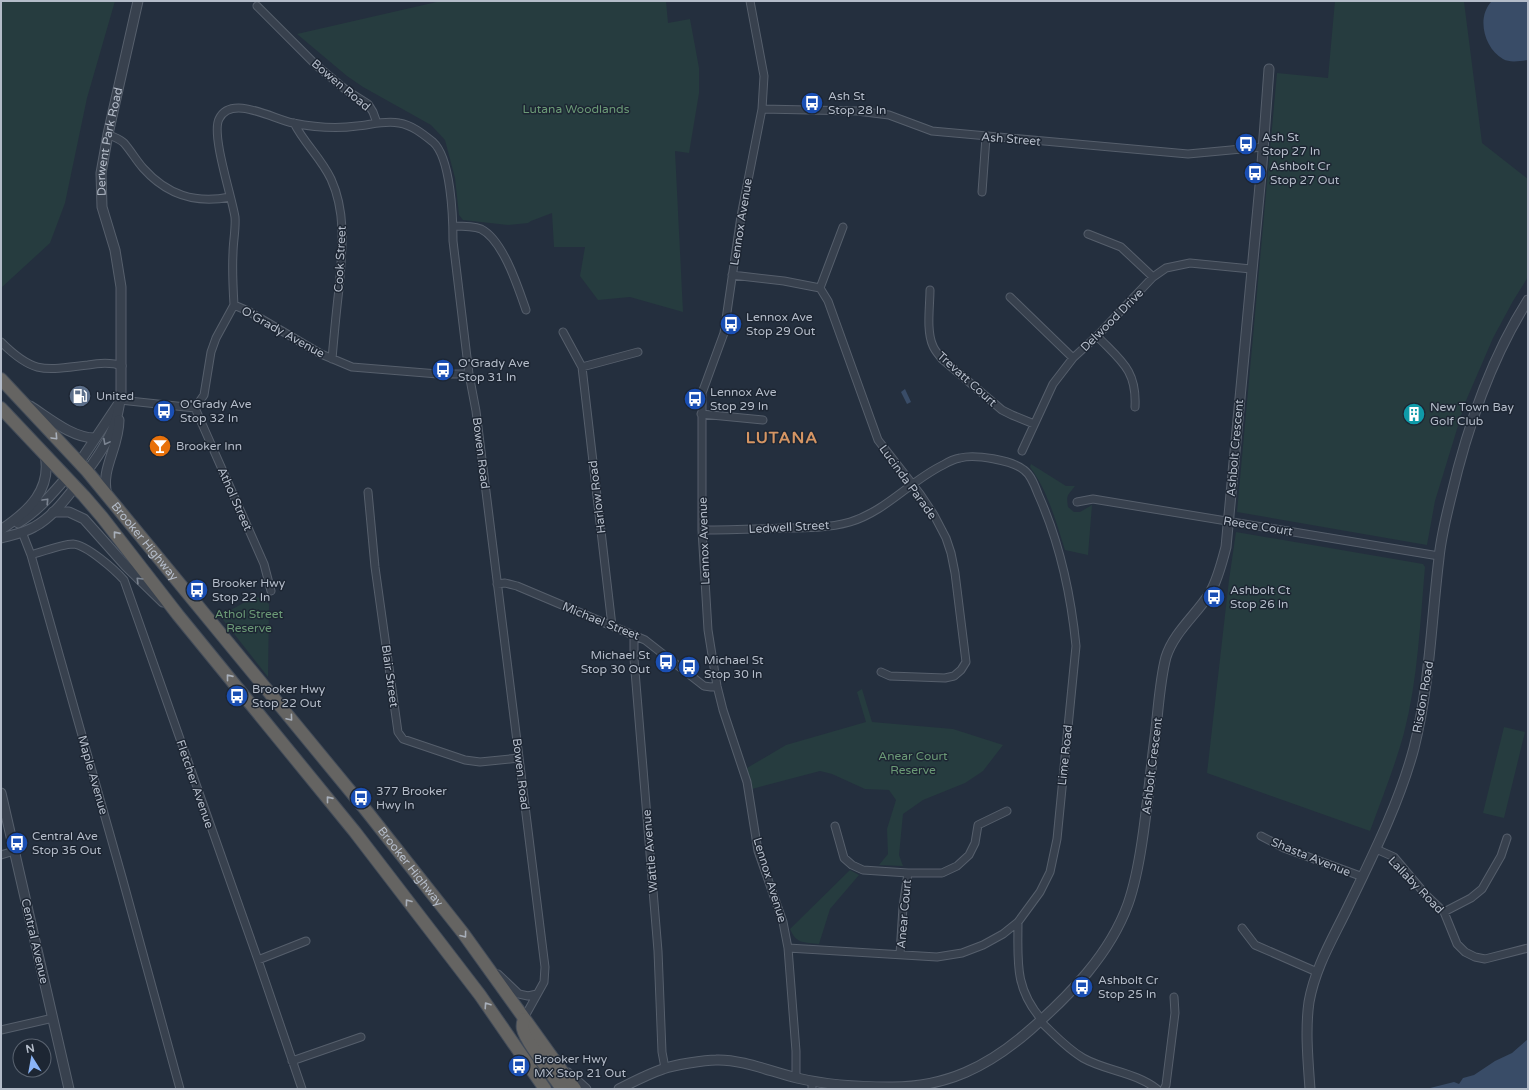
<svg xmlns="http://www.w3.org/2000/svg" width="1529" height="1090" viewBox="0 0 1529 1090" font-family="'Varela Round',sans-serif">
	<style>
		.green { fill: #263c3f }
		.water { fill: #394c67 }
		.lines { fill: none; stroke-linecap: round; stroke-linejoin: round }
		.minor-casing { stroke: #565f6c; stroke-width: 9 }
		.tertiary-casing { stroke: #565f6c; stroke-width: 11 }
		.trunk-casing { stroke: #434c59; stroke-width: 14 }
		.minor { stroke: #38414e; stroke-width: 7 }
		.tertiary { stroke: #38414e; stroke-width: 9 }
		.trunk { stroke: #656462; stroke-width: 12 }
		.oneway { stroke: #a8afba }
		.oneway2 { stroke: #7c8592 }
		.labels { text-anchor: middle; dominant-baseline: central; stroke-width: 3; stroke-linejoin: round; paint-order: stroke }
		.street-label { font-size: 12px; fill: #b4bcc9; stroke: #1d2633 }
		.poi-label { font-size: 12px; fill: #b4bcc9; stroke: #1d2633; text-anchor: start }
		.park-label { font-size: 12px; fill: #6b9a76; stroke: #1d2633 }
		.district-label { font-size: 16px; font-weight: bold; letter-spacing: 1px; fill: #d59563; stroke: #1d2633 }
	</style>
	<rect width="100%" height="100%" fill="#242f3e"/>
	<path class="green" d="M1 1H115L87 98 65 203 50 243 1 288Z
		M441 1H666L668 23 690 19 699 68V93L689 153 675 151 683 312 630 297 598 300 580 276 585 247H554L552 213 531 221 528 223 508 225 463 220 459 215 455 178 445 140 431 125 363 87 347 76 297 34Z
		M1335 1 1464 2 1482 143 1528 179V277L1513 301 1493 338 1465 403 1435 501 1427 545 1237 512 1277 73 1328 78Z
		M1031 464 1066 486H1075C1068 496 1066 493 1068 507L1074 512H1080L1092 505 1088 555 1065 550C1056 522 1048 491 1030 467Z
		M1236 532 1423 564 1425 567C1420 623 1418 679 1404 733 1395 766 1382 798 1370 831L1207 773 1229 580Z
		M256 596 269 604 268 677 220 616Z
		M862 689 872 722 953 729 1003 745 983 771 965 783 923 800 903 814 899 855 903 866 879 865 888 854 887 829 896 800 889 790 865 789 832 774 820 771 752 789 747 768 786 745 866 722 857 692Z
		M1504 727 1525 732 1504 818 1483 813Z
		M850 870 859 875 830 909 819 944C804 942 796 944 790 929Z"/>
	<path class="water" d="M1492 1H1528V60C1520 61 1510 63 1503 59 1484 48 1476 17 1492 1Z
		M905 389 911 402 907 404 901 392Z
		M1528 1039V1089H1426L1454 1082 1459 1084 1463 1078 1474 1075 1495 1061 1512 1053Z"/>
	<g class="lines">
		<g class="minor-casing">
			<path id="minor" d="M750 1 764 76 762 109 741 216 724 333 702 393V530L708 630 717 686 723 710 747 782 758 851 783 922 788 948 796 1051V1078
				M257 6 316 65 346 90 368 104 373 112 377 123
				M762 109 857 111 889 115 932 131 1188 154 1263 147
				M294 123C304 143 321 158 331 179 347 214 342 252 339 289 336 313 334 336 332 359
				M108 134C113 137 120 139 124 143 131 151 136 160 143 168 167 195 195 204 230 197
				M982 192 986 137
				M453 226C462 226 473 226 481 229 503 240 518 287 526 310
				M1088 234 1121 247 1153 277
				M732 275 784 281 820 288 828 301 878 440 920 494 934 515 946 538 951 553 955 573 966 662 961 670 954 676 945 678 890 676 881 672
				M820 288 843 227
				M930 290C930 306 926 331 933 346 935 351 939 355 942 359L1002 410 1012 415 1034 424
				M1010 297 1073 358
				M234 305C233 288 232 270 233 253 233 242 236 228 235 217 232 197 211 135 219 119 231 94 273 119 293 123 313 127 336 129 357 126 370 125 385 120 399 123 412 125 423 134 433 142 451 158 453 217 453 241L469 374 476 411 545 967 544 982 524 1018
				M563 332 582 367 612 626
				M1097 336C1121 361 1137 370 1135 407
				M1 342C34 375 45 370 88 365 99 363 111 362 122 366
				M582 367 638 352
				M120 400 195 408 204 395 211 352 216 338 234 305 248 311 321 354 352 367 438 374H469
				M195 408 264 564 271 591
				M701 414 763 420
				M1022 451 1053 384 1073 358 1097 336 1153 277 1166 268 1190 263 1251 269
				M368 492 375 567 398 732 403 739 465 760 480 762 519 758
				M1077 502 1093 499 1439 556
				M702 530C730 530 757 529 784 528 806 528 829 528 850 522 886 511 910 481 943 465 948 462 954 459 960 458 975 454 1012 460 1024 470 1031 475 1035 486 1038 494 1059 541 1071 595 1076 646L1057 839 1050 872 1040 892 1018 922 1003 934 983 945 962 953 937 957 788 948
				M22 532 31 555 122 877 180 1089
				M31 555C41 552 63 544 73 544 87 545 115 570 124 580L258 960 302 1089
				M497 584 505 583 517 586 645 640 704 686 711 687 717 686
				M634 635V659L658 951 662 1052 665 1068
				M835 826 844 858 852 865 863 870 908 873H942L957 866 969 855 975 843 978 825 1007 811
				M1261 836 1284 848 1363 877
				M1376 849 1394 857 1426 895 1444 912 1457 944 1465 952 1475 957 1485 959 1528 948
				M1 855 14 851
				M1444 912 1471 898 1482 889 1501 856 1507 838
				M1018 922C1018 961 1014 988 1042 1020
				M1242 928 1255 945 1317 972
				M900 954 903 907 908 873
				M258 960 306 941
				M498 974 519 994 528 996 537 994
				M1040 1021C1054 1034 1066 1048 1083 1058 1106 1071 1135 1072 1157 1089
				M1 1030 53 1018
				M292 1061 361 1037
				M812 1081V1089
				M1164 1089 1166 1085 1175 1013 1174 997"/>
		</g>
		<g class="tertiary-casing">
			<g id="tertiary">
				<path d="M30 406C49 418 72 438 95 438"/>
				<path d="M79 463 119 403"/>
				<path id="s1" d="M87 471C100 454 112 436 117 416 119 408 120 401 121 394V287L115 250 102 207 101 173 108 134 138 1"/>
				<path d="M107 495C100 469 119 448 119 420"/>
				<path d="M53 512H69L84 519 126 566 163 602"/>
				<path d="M18 523C38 511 51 495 66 478"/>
				<path d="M2 529C29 511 52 489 45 455"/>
				<path d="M1 538C12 535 24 533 34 527 51 518 64 501 75 487"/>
				<path d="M1 793 69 1089"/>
				<path d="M568 1073 586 1089"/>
				<path d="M619 1089C633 1082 648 1074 663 1069 673 1065 705 1060 716 1060 741 1059 772 1072 797 1078 827 1085 859 1087 889 1087 946 1088 989 1066 1030 1030 1070 995 1110 954 1128 904 1135 884 1139 862 1142 842 1147 809 1150 777 1154 745 1158 717 1159 683 1166 657 1174 632 1196 615 1210 593 1218 579 1222 562 1226 547L1262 164 1269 69"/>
				<path d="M1310 1089C1308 1061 1305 1030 1309 1002 1315 968 1332 940 1347 909 1372 857 1399 804 1414 748 1430 684 1431 623 1439 558 1441 537 1446 517 1451 497 1467 428 1490 360 1528 300"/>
			</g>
		</g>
		<g class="trunk-casing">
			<g id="trunk">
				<path id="s2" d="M1 379 87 471 365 809 463 933 575 1089"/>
				<path d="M1 408 84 496 102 517 178 615 355 832 480 995 545 1089"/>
				<path d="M524 1019C523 1022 522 1026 523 1029 525 1041 554 1077 562 1089"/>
			</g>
		</g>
		<use href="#minor" class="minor"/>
		<use href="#tertiary" class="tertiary"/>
		<use href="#trunk" class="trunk"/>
	</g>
	<defs><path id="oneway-chevron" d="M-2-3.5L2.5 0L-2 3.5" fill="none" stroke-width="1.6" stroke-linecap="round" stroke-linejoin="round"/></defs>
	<g class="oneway">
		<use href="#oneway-chevron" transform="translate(55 437) rotate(47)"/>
		<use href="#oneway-chevron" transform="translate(116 534) rotate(-129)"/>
		<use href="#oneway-chevron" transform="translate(229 677) rotate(-129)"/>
		<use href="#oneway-chevron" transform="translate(290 718) rotate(50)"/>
		<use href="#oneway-chevron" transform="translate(329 799) rotate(-129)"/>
		<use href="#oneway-chevron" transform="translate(408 902) rotate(-127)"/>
		<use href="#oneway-chevron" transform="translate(464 935) rotate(53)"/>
		<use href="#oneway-chevron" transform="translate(487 1005) rotate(-124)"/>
	</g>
	<g class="oneway2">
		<use href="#oneway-chevron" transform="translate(106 442) rotate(118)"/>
		<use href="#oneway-chevron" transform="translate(46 501) rotate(-47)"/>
		<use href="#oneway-chevron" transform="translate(139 580) rotate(-135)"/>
	</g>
	<defs>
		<g id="bus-disc" transform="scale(1.15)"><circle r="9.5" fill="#1a4fb4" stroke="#1d2633"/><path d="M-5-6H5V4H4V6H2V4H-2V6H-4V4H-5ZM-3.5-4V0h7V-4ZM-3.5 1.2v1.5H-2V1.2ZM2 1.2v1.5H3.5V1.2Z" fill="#fff"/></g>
		<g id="fuel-disc" transform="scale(1.15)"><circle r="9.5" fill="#5c6f8a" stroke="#1d2633"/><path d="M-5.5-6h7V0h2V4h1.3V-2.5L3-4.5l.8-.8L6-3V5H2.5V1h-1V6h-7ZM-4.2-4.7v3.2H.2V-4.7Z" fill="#fff"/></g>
		<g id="building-disc" transform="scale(1.15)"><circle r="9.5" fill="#0f9aa8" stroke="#1d2633"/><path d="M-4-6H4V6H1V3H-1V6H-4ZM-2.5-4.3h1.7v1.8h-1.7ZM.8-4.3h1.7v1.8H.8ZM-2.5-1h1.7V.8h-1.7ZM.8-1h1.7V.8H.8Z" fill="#fff"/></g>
		<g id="bar-disc" transform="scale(1.15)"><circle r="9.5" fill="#e8710a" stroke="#1d2633"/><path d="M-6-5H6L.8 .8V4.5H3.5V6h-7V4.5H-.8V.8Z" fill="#fff"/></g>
	</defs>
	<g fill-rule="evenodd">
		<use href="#bus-disc" x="812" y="103"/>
		<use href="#bus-disc" x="1246" y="144"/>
		<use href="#bus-disc" x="1255" y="173"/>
		<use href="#bus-disc" x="731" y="324"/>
		<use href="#bus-disc" x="443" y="370"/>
		<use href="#fuel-disc" x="80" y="396"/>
		<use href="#bus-disc" x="695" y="399"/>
		<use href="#bus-disc" x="164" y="411"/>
		<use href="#building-disc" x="1414" y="414"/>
		<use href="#bar-disc" x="160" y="446"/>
		<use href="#bus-disc" x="197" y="590"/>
		<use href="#bus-disc" x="1214" y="597"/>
		<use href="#bus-disc" x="666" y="662"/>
		<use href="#bus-disc" x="689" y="667"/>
		<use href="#bus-disc" x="237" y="696"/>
		<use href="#bus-disc" x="361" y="798"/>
		<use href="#bus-disc" x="17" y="843"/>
		<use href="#bus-disc" x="1082" y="987"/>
		<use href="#bus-disc" x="519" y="1066"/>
	</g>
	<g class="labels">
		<g class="street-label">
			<text transform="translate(341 85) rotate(40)">Bowen Road</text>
			<text transform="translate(1011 139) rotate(5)">Ash Street</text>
			<text stroke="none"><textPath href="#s1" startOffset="341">Derwent Park Road</textPath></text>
			<text transform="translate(741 222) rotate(-81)">Lennox Avenue</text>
			<text transform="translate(340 259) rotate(-87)">Cook Street</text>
			<text transform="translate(1112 320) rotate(-45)">Delwood Drive</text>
			<text transform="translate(283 332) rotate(29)">O'Grady Avenue</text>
			<text transform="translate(967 379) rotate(42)">Trevatt Court</text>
			<text transform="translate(1235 448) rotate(-85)">Ashbolt Crescent</text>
			<text transform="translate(481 453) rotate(83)">Bowen Road</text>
			<text transform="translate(908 482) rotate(54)">Lucinda Parade</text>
			<text transform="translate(597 497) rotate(-97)">Harlow Road</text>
			<text transform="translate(235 499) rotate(66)">Athol Street</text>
			<text transform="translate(1258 526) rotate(9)">Reece Court</text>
			<text transform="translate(789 527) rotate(-3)">Ledwell Street</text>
			<text stroke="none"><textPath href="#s2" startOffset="217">Brooker Highway</textPath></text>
			<text transform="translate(704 541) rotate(-92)">Lennox Avenue</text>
			<text transform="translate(601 621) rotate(22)">Michael Street</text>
			<text transform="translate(390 676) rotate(82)">Blair Street</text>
			<text transform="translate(1423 697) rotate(-80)">Risdon Road</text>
			<text transform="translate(1065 755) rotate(-84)">Lime Road</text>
			<text transform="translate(1152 766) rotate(-83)">Ashbolt Crescent</text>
			<text transform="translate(521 774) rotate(83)">Bowen Road</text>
			<text transform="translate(93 775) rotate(74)">Maple Avenue</text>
			<text transform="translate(195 784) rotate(71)">Fletcher Avenue</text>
			<text transform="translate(650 851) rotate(-95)">Wattle Avenue</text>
			<text transform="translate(1311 857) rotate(22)">Shasta Avenue</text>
			<text stroke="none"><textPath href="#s2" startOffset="637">Brooker Highway</textPath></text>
			<text transform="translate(770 880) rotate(73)">Lennox Avenue</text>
			<text transform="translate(1416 885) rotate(46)">Lallaby Road</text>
			<text transform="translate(904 914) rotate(-85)">Anear Court</text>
			<text transform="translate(35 941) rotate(77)">Central Avenue</text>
		</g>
		<g class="poi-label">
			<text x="828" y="96">Ash St<tspan x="828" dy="14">Stop 28 In</tspan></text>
			<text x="1262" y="137">Ash St<tspan x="1262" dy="14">Stop 27 In</tspan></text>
			<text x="1270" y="166">Ashbolt Cr<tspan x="1270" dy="14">Stop 27 Out</tspan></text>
			<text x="746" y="317">Lennox Ave<tspan x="746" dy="14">Stop 29 Out</tspan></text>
			<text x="458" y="363">O'Grady Ave<tspan x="458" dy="14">Stop 31 In</tspan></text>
			<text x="710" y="392">Lennox Ave<tspan x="710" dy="14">Stop 29 In</tspan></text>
			<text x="96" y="396">United</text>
			<text x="180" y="404">O'Grady Ave<tspan x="180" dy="14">Stop 32 In</tspan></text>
			<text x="1430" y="407">New Town Bay<tspan x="1430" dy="14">Golf Club</tspan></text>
			<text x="176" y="446">Brooker Inn</text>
			<text x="212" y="583">Brooker Hwy<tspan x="212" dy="14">Stop 22 In</tspan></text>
			<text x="1230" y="590">Ashbolt Ct<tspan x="1230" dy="14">Stop 26 In</tspan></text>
			<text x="650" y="655" text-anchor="end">Michael St<tspan x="650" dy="14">Stop 30 Out</tspan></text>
			<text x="704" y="660">Michael St<tspan x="704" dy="14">Stop 30 In</tspan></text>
			<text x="252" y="689">Brooker Hwy<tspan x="252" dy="14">Stop 22 Out</tspan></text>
			<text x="376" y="791">377 Brooker<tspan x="376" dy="14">Hwy In</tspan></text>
			<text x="32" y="836">Central Ave<tspan x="32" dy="14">Stop 35 Out</tspan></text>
			<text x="1098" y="980">Ashbolt Cr<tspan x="1098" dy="14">Stop 25 In</tspan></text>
			<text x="534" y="1059">Brooker Hwy<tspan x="534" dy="14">MX Stop 21 Out</tspan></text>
		</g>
		<g class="park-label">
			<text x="576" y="109">Lutana Woodlands</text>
			<text x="249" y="614">Athol Street<tspan x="249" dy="14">Reserve</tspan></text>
			<text x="913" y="756">Anear Court<tspan x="913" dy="14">Reserve</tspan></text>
		</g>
		<g class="district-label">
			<text x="782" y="438">LUTANA</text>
		</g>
	</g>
	<rect width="1529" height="1090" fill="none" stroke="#b4bcc9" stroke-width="4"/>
	<g transform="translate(32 1058) rotate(349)"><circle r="19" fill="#1d2633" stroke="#59626f"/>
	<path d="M0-3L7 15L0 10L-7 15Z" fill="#8ab4f8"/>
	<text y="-6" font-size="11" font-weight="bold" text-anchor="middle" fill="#b4bcc9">N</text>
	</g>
</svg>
